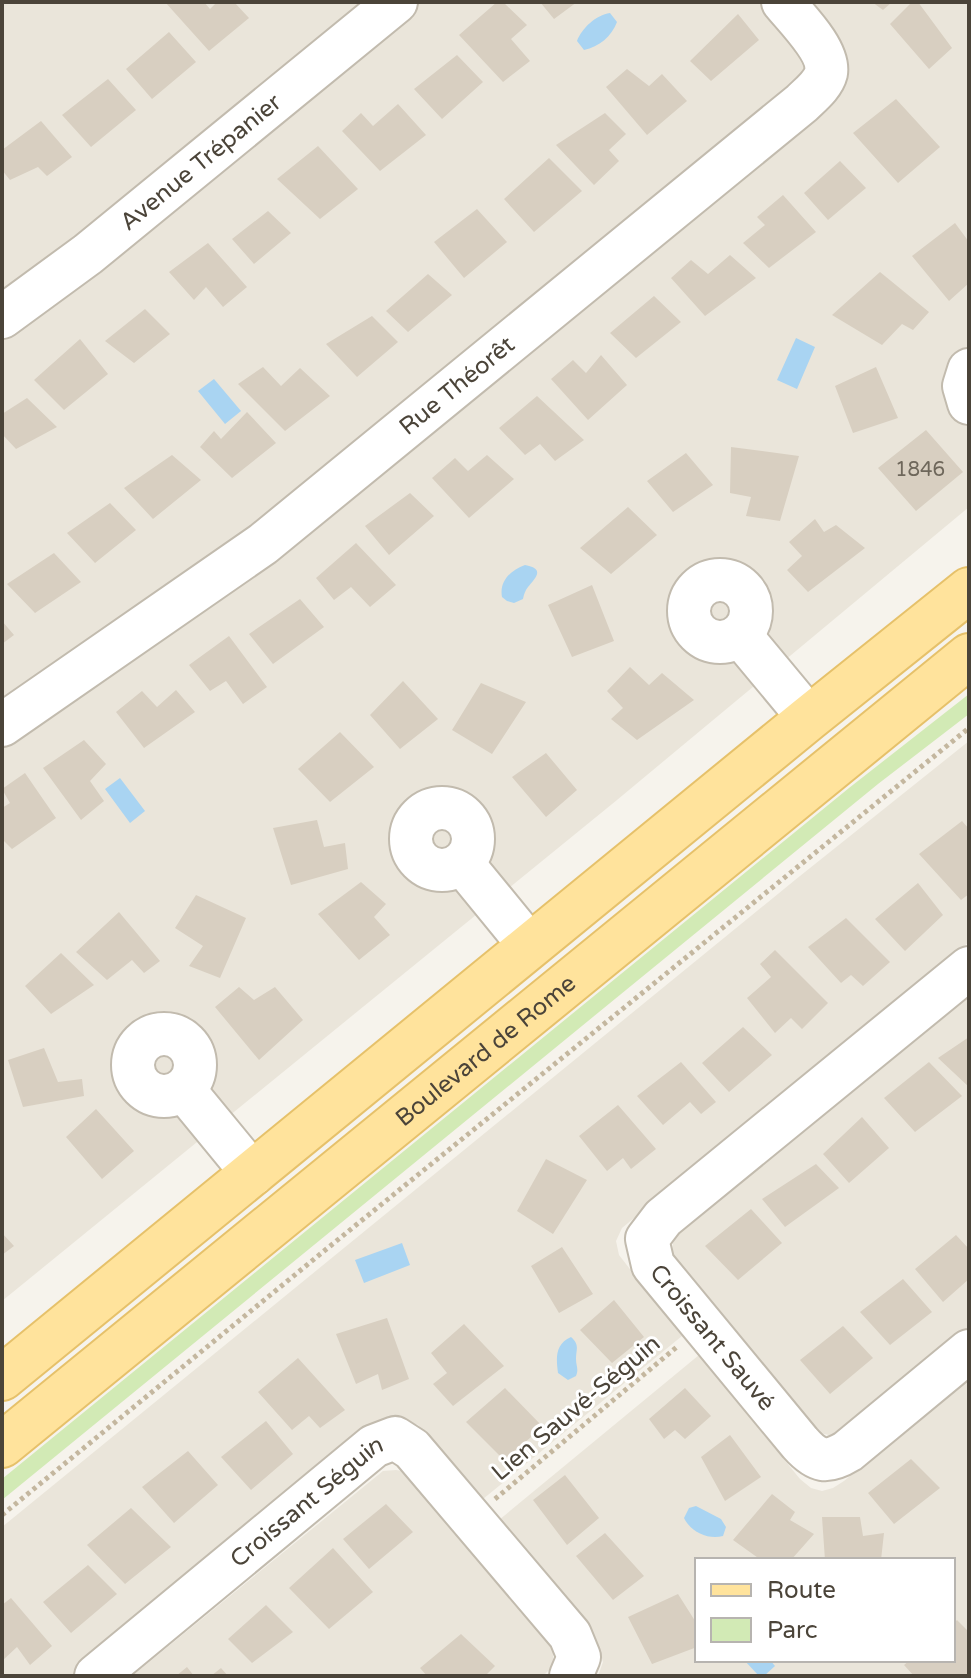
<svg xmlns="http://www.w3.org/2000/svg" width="971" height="1678" viewBox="0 0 971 1678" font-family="'Varela Round',sans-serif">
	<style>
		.residential { fill: #eae5da; fill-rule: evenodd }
		.green { fill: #d2eab5 }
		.water { fill: #a9d4f2 }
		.building { fill: #d8cfc1 }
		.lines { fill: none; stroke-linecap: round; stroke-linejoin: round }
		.minor-casing { stroke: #c2bbae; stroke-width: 46 }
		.major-casing { stroke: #e6c16a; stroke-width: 48 }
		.path { stroke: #c4b79f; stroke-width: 5; stroke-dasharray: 4 4; stroke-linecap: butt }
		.minor { stroke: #fff; stroke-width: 42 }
		.major { stroke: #ffe39c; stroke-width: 44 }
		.labels { text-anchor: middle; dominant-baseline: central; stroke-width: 6; stroke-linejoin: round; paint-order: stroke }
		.number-label { font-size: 20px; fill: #6e675b }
		.street-label { font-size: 24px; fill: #4b4439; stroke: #fff }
	</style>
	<rect width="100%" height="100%" fill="#f6f3ec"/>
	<path class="residential" d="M2 2H969V507L617 800 2 1301Z
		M969 741V942L622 1228 616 1241 619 1255 682 1336 483 1499 418 1425 405 1420 375 1427 71 1676H2V1527L795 880Z
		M969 993V1328L841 1432 829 1435 815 1432 672 1256 673 1243 678 1232Z
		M699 1355 800 1479 811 1488 822 1491 833 1488 844 1481 969 1379V1676H598L603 1662 597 1642 584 1624 499 1520ZM697 1560H953V1660H697Z
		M396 1470 408 1472 548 1641 553 1649V1659L551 1668 543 1676H132L383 1471Z"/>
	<path class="green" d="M969 694V714L878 784 2 1500V1479L849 788Z"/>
	<path class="water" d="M610 13 617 22C612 36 599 47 584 50L577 41C582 28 596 15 610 13Z
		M796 338 815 347 797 389 777 380Z
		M214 379 241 411 225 424 198 391Z
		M525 565C546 569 535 578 528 587 525 591 524 594 523 599L514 603 507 601 502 597C499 581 511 570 525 565Z
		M120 778 145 811 130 823 105 789Z
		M402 1243 410 1265 364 1283 355 1260Z
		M571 1337C580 1345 576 1349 576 1359 576 1366 579 1369 576 1376L568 1380 558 1373C556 1358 555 1344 571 1337Z
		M696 1506 721 1519 726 1527 723 1536C708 1540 691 1532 684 1518L689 1508Z
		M744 1660H770L775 1666 764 1676H759Z"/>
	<path class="building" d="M165 2H204L210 9 217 2H234L249 18 209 51Z
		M497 2H503L527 25 511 39 530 61 503 82 459 35Z
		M540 2H577L554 19Z
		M872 2H892L883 10Z
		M912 2H918L952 48 929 69 890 24Z
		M738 14 759 40 711 81 690 61Z
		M169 32 196 62 152 99 126 69Z
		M457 55 483 82 442 119 414 89Z
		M627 69 649 86 662 74 687 101 647 135 606 87Z
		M108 79 136 110 91 147 62 115Z
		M896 99 940 147 898 183 853 133Z
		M398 104 426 135 380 171 342 131 361 113 373 126Z
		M605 113 626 134 609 150 619 161 594 185 556 145Z
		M41 121 72 157 47 176 38 167 10 180 2 170V150Z
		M318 146 358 189 320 219 277 179Z
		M549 158 582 191 534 232 504 199Z
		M840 161 866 188 828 220 804 193Z
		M783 195 816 232 769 268 743 243 765 225 757 217Z
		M477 209 507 242 464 278 434 242Z
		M268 211 291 233 254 264 232 239Z
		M955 223 969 242V283L949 301 912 256Z
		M208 243 247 287 223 307 206 287 194 300 169 272Z
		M730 255 756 278 705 316 671 278 691 260 708 274Z
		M880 272 929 312 913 330 902 324 882 345 832 315Z
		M428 274 452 295 408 332 386 311Z
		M654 296 681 322 636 358 610 333Z
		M145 309 170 334 134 363 105 341Z
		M372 316 398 342 357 377 326 344Z
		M80 339 108 374 64 410 34 380Z
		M601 355 627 385 588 420 551 379 573 360 586 373Z
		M263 367 281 386 300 368 330 396 285 431 238 384Z
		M876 367 898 418 853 433 835 386Z
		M537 396 584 440 555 461 540 444 525 455 499 428Z
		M27 398 57 427 16 449 2 434V414Z
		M247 412 276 443 232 478 200 447 214 431 221 439Z
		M926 430 963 472 916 511 878 468Z
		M731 447 799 456 780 521 746 516 751 497 730 493Z
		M686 453 713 485 673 512 647 481Z
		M172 455 201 480 153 519 124 488Z
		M487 455 514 479 469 518 432 478 455 458 468 471Z
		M410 493 434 516 389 555 365 526Z
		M110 503 136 530 95 563 67 533Z
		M628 507 657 535 611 574 580 548Z
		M815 519 824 532 836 525 865 548 808 592 787 570 802 556 789 542Z
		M356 543 396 585 370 607 351 587 334 600 316 578Z
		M54 553 81 582 35 613 7 584Z
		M592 585 614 641 572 657 548 605Z
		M300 599 324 627 273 664 249 634Z
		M2 621 14 635 2 644Z
		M229 636 267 687 243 704 226 681 210 691 189 665Z
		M630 667 649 685 662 673 694 700 637 740 611 719 623 708 607 691Z
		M403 681 438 719 400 749 370 715Z
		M481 683 526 702 492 754 452 730Z
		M176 690 195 712 144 748 116 712 142 691 157 707Z
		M340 732 374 767 330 802 298 769Z
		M84 740 106 764 90 781 104 801 81 820 43 768Z
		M546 753 577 790 546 817 512 777Z
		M25 773 56 818 12 849 2 839V808L10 803 2 789Z
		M317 820 324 847 345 843 348 869 291 885 273 828Z
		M962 821 969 829V894L961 900 919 854Z
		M361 882 386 904 374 917 390 935 359 960 318 914Z
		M918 883 943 915 905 951 875 919Z
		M196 895 246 918 220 978 189 966 203 946 175 928Z
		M119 912 160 961 144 973 132 960 107 980 76 952Z
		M846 918 890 962 863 986 851 975 841 983 808 947Z
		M775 950 828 1003 802 1029 791 1018 775 1033 747 998 771 977 760 964Z
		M61 953 94 985 51 1014 25 986Z
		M239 987 254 1000 275 987 303 1020 259 1060 215 1007Z
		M743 1027 772 1055 729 1092 702 1063Z
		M969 1037V1087L938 1058Z
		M44 1048 58 1082 82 1079 84 1096 23 1107 8 1060Z
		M681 1062 716 1102 701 1114 690 1102 663 1125 637 1096Z
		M929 1062 962 1096 915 1132 884 1098Z
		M618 1105 656 1149 631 1169 623 1158 607 1171 579 1136Z
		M96 1109 134 1151 102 1179 66 1137Z
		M862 1117 889 1148 849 1183 823 1154Z
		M546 1159 587 1180 553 1234 517 1211Z
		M816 1164 839 1188 785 1227 762 1199Z
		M751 1209 782 1243 738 1280 705 1246Z
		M2 1233 14 1246 2 1255Z
		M956 1235 969 1249V1279L943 1302 915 1269Z
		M562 1247 593 1294 559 1313 531 1266Z
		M903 1279 932 1312 890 1345 860 1312Z
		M614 1300 644 1337 612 1363 580 1330Z
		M387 1318 409 1379 382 1390 378 1374 356 1384 336 1334Z
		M464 1324 504 1366 453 1406 433 1384 447 1373 431 1353Z
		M843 1326 873 1358 830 1394 800 1360Z
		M298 1358 345 1410 320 1428 309 1416 292 1430 258 1392Z
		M505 1388 543 1427 504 1460 466 1422Z
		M685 1388 711 1416 685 1439 675 1430 664 1439 649 1419Z
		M266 1421 293 1454 251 1490 221 1457Z
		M730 1435 761 1477 725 1501 701 1457Z
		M188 1451 218 1485 174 1523 142 1487Z
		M911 1459 940 1488 894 1524 868 1493Z
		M565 1475 599 1518 567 1545 533 1500Z
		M772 1494 795 1512 790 1520 814 1534 791 1560H761L733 1540Z
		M386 1504 413 1532 369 1569 343 1539Z
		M131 1508 171 1547 125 1584 87 1545Z
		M822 1517H860L863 1536 884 1533 881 1560H825Z
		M605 1533 644 1576 613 1600 576 1556Z
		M333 1548 373 1592 329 1629 289 1588Z
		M88 1565 117 1594 71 1633 43 1602Z
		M678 1594 697 1624V1647L652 1664 628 1617Z
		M11 1598 52 1646 30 1665 17 1647 2 1661V1605Z
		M266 1605 293 1632 252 1663 228 1639Z
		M957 1620 969 1632V1676H914L904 1665 910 1660H953V1624Z
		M461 1634 495 1666 485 1676H427L420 1668Z
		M187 1667 194 1676H176Z
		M221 1668 228 1676H211Z"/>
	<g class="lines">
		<g class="minor-casing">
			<g id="minor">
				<path id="s1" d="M2 317 88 254 396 2"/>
				<path d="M969 370 964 386 969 403"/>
				<circle cx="720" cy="611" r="31"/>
				<path d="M740 635 809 718"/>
				<path id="s2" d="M2 725 263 544 802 103C810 95 823 85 826 73 830 51 796 18 783 2"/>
				<circle cx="442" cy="839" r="31"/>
				<path d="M462 863 530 946"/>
				<path id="s3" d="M969 968 663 1218 647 1239 653 1265 800 1443C817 1462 827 1464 848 1451L969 1351"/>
				<circle cx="164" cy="1065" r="31"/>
				<path d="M184 1090 253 1174"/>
				<path id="s4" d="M96 1676 374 1446 395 1438 412 1449 570 1635 579 1657 571 1676"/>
			</g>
		</g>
		<g class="major-casing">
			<g id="major">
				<path d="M2 1378 809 718 969 590"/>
				<path id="s5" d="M2 1445 969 656"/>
			</g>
		</g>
		<path class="path" d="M495 1499 678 1346
			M2 1515 324 1251 969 728"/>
		<use href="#minor" class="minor"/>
		<use href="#major" class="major"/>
	</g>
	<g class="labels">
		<g class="number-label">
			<text x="920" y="470">1846</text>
		</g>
		<g class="street-label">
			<text stroke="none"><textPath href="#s1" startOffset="252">Avenue Trépanier</textPath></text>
			<text stroke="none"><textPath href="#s2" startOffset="568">Rue Théorêt</textPath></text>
			<text stroke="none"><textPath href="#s5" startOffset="624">Boulevard de Rome</textPath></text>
			<text stroke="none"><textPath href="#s3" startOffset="542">Croissant Sauvé</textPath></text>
			<text transform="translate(576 1408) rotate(-40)">Lien Sauvé-Séguin</text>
			<text stroke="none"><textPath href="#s4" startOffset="274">Croissant Séguin</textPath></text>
		</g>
	</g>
	<rect width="971" height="1678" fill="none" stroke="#4b4439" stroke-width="8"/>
	<rect x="695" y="1558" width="260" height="104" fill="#ffffff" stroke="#b7b4b0" stroke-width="2"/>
	<rect x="711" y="1584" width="40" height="12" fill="#ffe39c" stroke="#b7b4b0" stroke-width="2"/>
	<text x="767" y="1598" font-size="24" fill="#4b4439">Route</text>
	<rect x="711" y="1618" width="40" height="24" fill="#d2eab5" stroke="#b7b4b0" stroke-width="2"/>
	<text x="767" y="1638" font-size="24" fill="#4b4439">Parc</text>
</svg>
